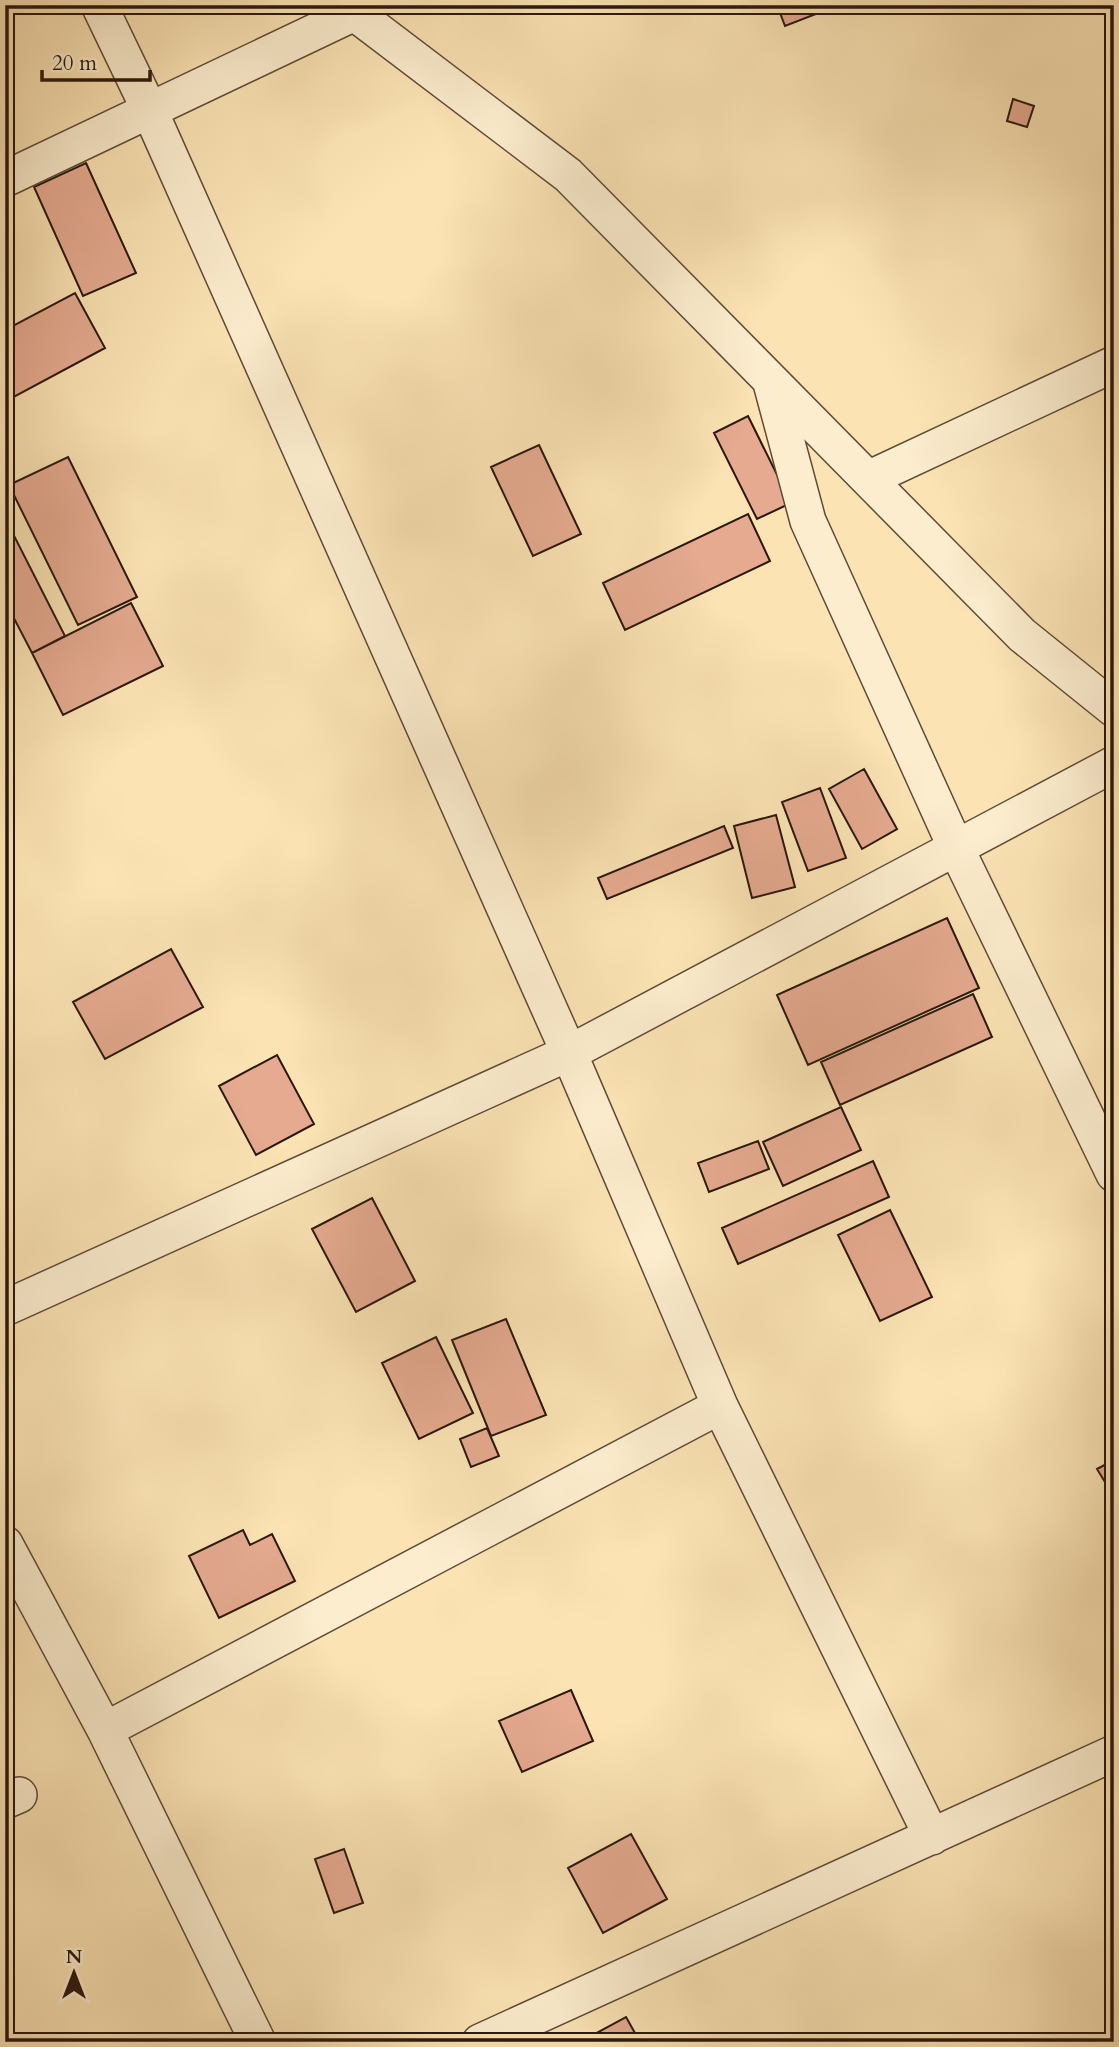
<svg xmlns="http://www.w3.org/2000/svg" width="1119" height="2047" viewBox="0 0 1119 2047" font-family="Cardo,serif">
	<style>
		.building { fill: #e5aa90; stroke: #2a180d; stroke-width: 2 }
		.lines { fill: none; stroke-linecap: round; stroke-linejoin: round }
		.minor-casing { stroke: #5e4b37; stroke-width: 38 }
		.minor { stroke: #fcedce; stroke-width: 35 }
	</style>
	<rect width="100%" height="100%" fill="#fbe3b4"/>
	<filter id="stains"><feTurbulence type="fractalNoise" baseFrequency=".00286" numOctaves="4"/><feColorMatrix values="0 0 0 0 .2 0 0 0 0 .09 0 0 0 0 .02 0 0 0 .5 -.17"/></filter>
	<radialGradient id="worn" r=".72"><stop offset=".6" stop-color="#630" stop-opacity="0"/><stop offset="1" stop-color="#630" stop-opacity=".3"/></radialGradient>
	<path class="building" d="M777 5H839L785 26Z
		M1013 99 1034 106 1027 127 1007 121Z
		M86 163 136 273 83 296 34 187Z
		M75 293 105 348 10 399 5 390V330Z
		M748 416 791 503 757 519 714 433Z
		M539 445 581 534 533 556 491 467Z
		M68 457 137 597 78 625 9 485Z
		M748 514 770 561 625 630 603 583Z
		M5 518 65 636 32 653 5 601Z
		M131 603 163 666 63 715 32 653Z
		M864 769 897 829 862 849 829 789Z
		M820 788 846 858 808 871 782 802Z
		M776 815 795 887 752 898 734 826Z
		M724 826 733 848 607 899 598 878Z
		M947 918 979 988 808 1065 777 995Z
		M171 949 203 1007 105 1059 73 1002Z
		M973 994 992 1037 840 1105 821 1062Z
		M277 1055 314 1124 256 1155 219 1086Z
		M841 1107 861 1150 783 1186 763 1142Z
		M758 1141 769 1169 709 1192 698 1163Z
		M873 1161 889 1197 738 1264 722 1228Z
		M372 1198 415 1281 356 1312 312 1229Z
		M890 1210 932 1297 880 1321 838 1235Z
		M506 1319 546 1415 491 1436 452 1340Z
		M436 1337 473 1413 419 1439 382 1363Z
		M487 1428 499 1456 471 1467 460 1439Z
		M1114 1460V1497L1097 1469Z
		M243 1530 250 1545 272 1534 295 1581 219 1618 189 1556Z
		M571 1690 593 1741 522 1772 499 1721Z
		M631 1834 667 1899 603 1933 568 1868Z
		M344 1849 363 1903 334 1913 315 1859Z
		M626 2017 640 2042H580Z"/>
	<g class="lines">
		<g class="minor-casing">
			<path id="minor" d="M99 5 149 109 569 1053 720 1406 932 1837
				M344 5 568 175 1022 635 1114 709
				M5 179 371 5
				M771 383 808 521 956 848 1114 1174
				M868 479 1114 364
				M5 1308 569 1053 1114 764
				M5 1544 105 1730 258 2042
				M105 1730 720 1406
				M5 1801 19 1795
				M480 2042 1114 1753"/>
		</g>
		<use href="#minor" class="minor"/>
	</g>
	<rect width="1119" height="2047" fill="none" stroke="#fbe3b4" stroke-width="28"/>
	<rect x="7" y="7" width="1105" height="2033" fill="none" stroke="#2a180d" stroke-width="3.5"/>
	<rect x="14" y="14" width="1091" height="2019" fill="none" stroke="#2a180d" stroke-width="2"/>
	<g transform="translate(74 1973)" stroke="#fcedce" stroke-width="5" paint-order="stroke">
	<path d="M0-5L12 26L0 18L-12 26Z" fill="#2a180d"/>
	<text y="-10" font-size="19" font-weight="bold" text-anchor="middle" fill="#2a180d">N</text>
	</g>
	<path d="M42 70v10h108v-10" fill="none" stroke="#2a180d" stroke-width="3.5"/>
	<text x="52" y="70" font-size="21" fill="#2a180d" stroke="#fcedce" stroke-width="5" paint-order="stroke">20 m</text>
	<rect width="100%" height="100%" filter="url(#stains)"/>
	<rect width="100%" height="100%" fill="url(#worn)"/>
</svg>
